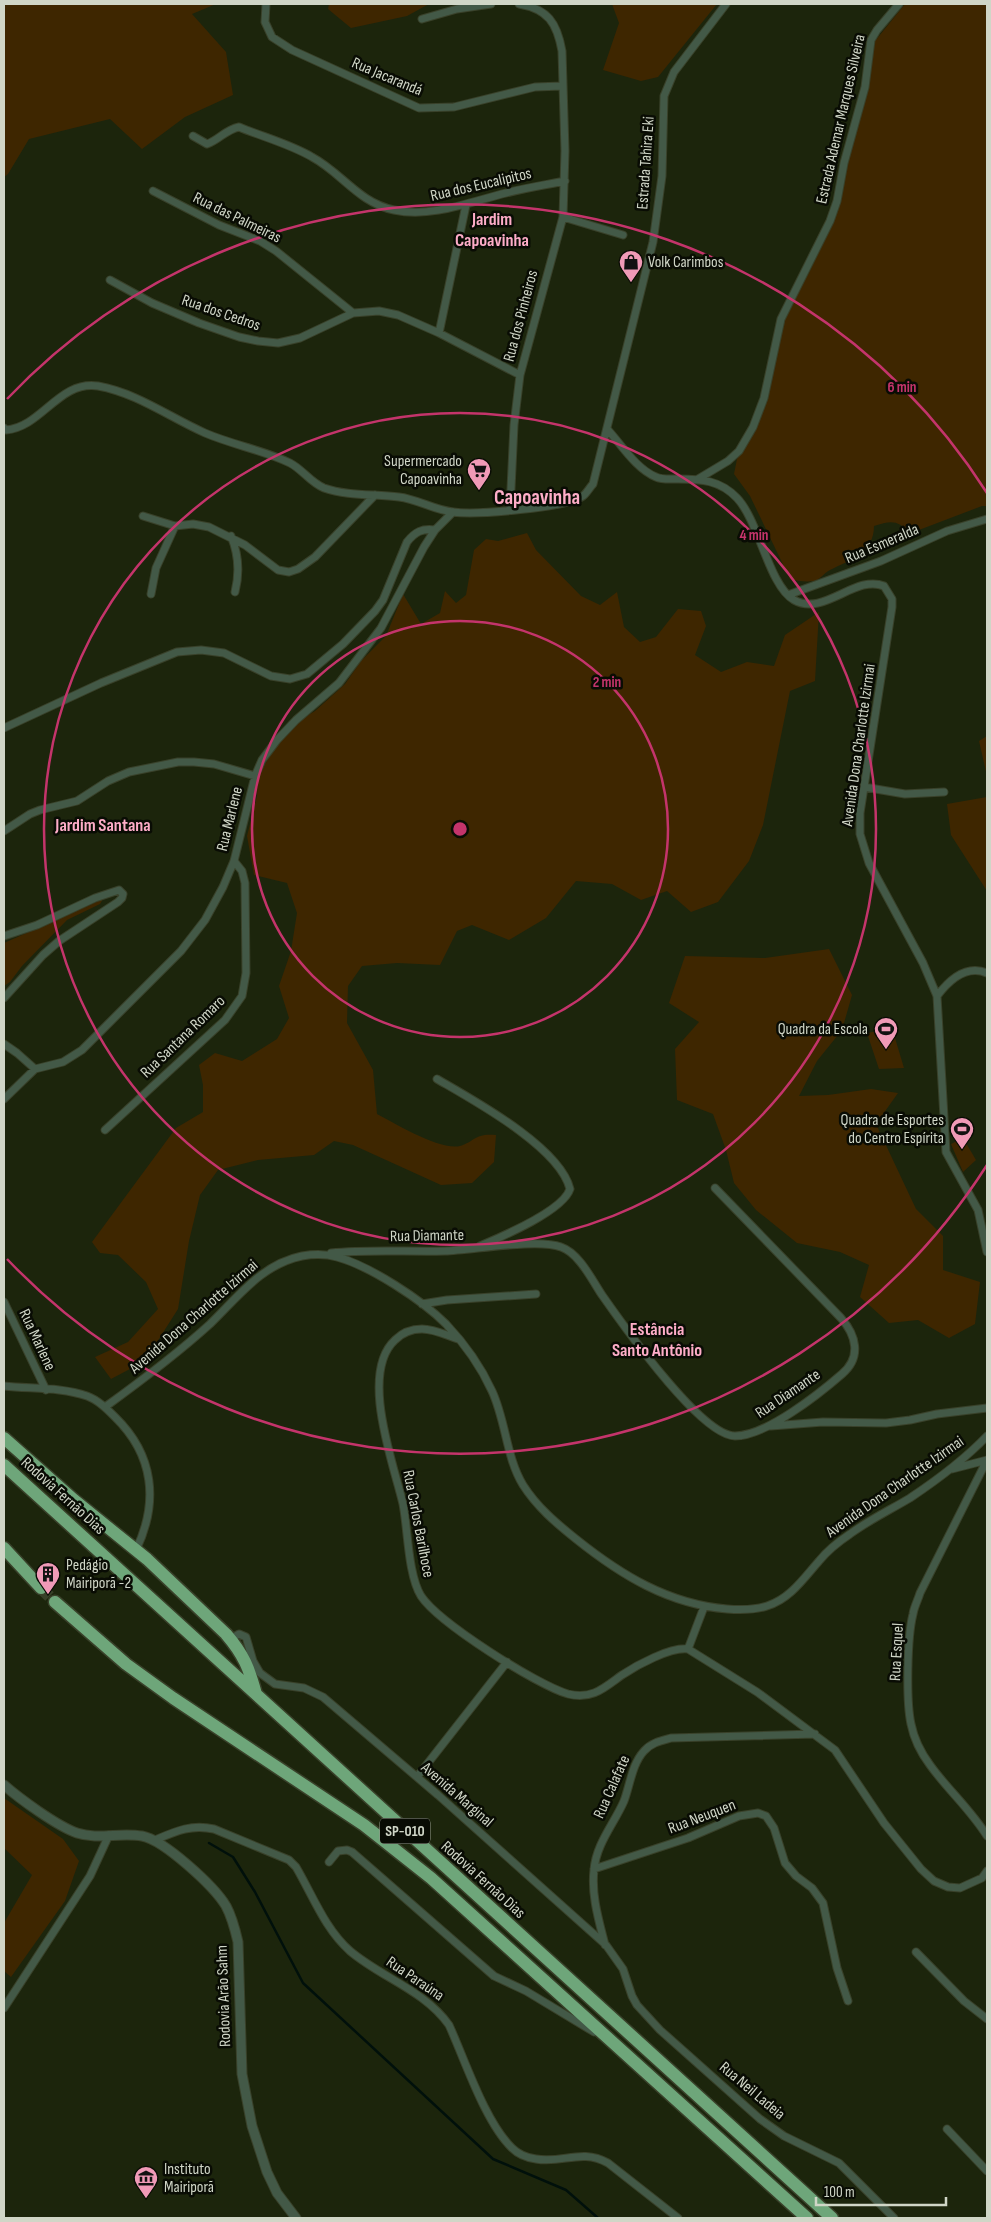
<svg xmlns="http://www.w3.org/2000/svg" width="991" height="2222" viewBox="0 0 991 2222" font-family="'Sofia Sans Condensed',sans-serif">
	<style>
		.green { fill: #3e2600 }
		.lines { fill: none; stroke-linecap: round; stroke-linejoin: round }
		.stream { stroke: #00100b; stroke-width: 2.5 }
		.motorway-tunnel { stroke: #374028; stroke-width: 12; stroke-dasharray: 12 6; stroke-linecap: butt }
		.minor-casing { stroke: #39412a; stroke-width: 9 }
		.tertiary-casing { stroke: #39412a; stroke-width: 11 }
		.motorway-casing { stroke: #39412a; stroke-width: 15 }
		.minor { stroke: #435947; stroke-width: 7 }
		.tertiary { stroke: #435947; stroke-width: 9 }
		.motorway { stroke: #6ea67a; stroke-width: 12 }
		.ring { fill: none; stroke: #c4346b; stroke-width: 2.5 }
		.labels { text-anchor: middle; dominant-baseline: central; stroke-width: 5; stroke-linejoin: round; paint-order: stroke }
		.shield { fill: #090c04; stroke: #94998c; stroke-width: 1 }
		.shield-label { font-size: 15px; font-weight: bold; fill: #d0d6c7 }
		.street-label { font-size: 16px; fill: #d0d6c7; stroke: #090c04 }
		.poi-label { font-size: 16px; fill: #d0d6c7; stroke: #090c04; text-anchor: start }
		.neighbourhood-label { font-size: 18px; font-weight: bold; fill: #feadc8; stroke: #090c04 }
		.district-label { font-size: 21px; font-weight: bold; fill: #feadc8; stroke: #090c04 }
		.centre { fill: #c4346b; stroke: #090c04; stroke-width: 2.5 }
		.ring-label { font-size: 15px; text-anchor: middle; font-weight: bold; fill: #c4346b; stroke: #090c04; stroke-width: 5; stroke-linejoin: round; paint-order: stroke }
	</style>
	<rect width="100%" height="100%" fill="#1c250c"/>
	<path class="green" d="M4 4H216L192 14 226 52 233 95 185 117 142 149 110 119 29 139 8 174 4 177Z
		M329 4H429L407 16 351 28 328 9Z
		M612 4H717L658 77 641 81 603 70 619 23Z
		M905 4H987V506H982L911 533C897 520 892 520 874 526 874 553 850 560 830 570 824 573 820 580 814 581 806 582 797 581 790 579L750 496 734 474 737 459 756 426 783 317 795 294 809 273 839 205 853 138 867 90 875 41Z
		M527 533 536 550 581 596 600 605 617 592 624 627 640 642 656 637 678 609 701 611 706 626 695 655 721 672 747 662 774 666 785 635 819 612 815 681 790 691 763 825 749 861 718 902 691 912 667 891 641 900 612 884 576 881 546 918 509 940 472 925 457 931 440 965 397 963 362 966 348 986 347 1023 373 1070 377 1114C394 1123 441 1151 460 1146 476 1141 474 1133 496 1135L494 1162 472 1183 441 1185 353 1145 334 1141 314 1155 258 1160 218 1170 200 1195 189 1241 178 1309 145 1361 111 1379 95 1357 128 1342 158 1309 146 1282 118 1255 100 1253 92 1242 176 1128 203 1112V1085L199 1065 215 1053 242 1061 277 1039 289 1018 279 986 291 951 297 913 287 883 254 875 247 836 257 796 258 775 283 736 295 723 315 711 345 684 361 661 386 636 403 594 421 624 440 613 445 591 456 603 466 595 474 550 486 539 498 541Z
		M987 736V776L979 741Z
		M987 797V891L951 835 947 804Z
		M103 899 100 904 67 920 22 966 10 982 4 986V943Z
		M829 949 852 995 842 1030 817 1061 799 1096 828 1095 871 1089 898 1093 876 1124 916 1209 943 1236V1270L980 1282 975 1324 949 1338 918 1320 889 1323 860 1297 869 1265 840 1252 797 1243 756 1210 734 1183 726 1150 713 1114 677 1100 675 1049 699 1022 669 1003 685 956 765 958Z
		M892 1028 904 1068 879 1069 867 1033Z
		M963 1138 976 1160 963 1172 951 1144Z
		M4 1798 63 1839 79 1861 65 1901 11 1977 4 1971V1923L32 1875 4 1848Z"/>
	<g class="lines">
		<path class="stream" d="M209 1843 233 1857 255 1892 303 1983 493 2159 566 2190 598 2218"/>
		<path class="motorway-tunnel" d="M41 1588 55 1602"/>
		<g class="minor-casing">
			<path id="minor" d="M266 4 265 22 272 37 292 50 419 108 454 107 535 87 562 86
				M422 19 457 9 491 4
				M193 136 207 144C219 140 225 130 239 127 263 137 290 144 312 157 342 173 359 203 394 210 431 218 470 202 506 193 525 188 545 185 565 181
				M153 191 219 225 260 241 276 251 353 313
				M563 217 623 235
				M110 280 152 303 199 323 239 337 258 341 278 343 300 338 353 313 379 311 398 315 439 333 520 375
				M439 333 466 205
				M4 428 6 430C42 427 59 380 98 386 137 393 169 417 205 433 233 445 263 450 290 463 302 469 311 483 324 488 347 496 374 494 399 497 417 499 434 510 453 512 476 515 566 508 583 496 587 493 590 487 593 484L653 242 662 176 664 96 674 72 726 4
				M607 429C621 444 636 469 656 477 662 480 671 479 678 479 701 479 720 480 737 498 759 521 769 586 794 600 824 617 855 574 884 586L892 599V607L860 813V834L869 863 923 963 937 996 946 1152 978 1210 987 1252
				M698 479 728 461 739 451 753 427 764 398 781 319 830 221 837 201 844 163 865 87 871 40 877 30 899 4
				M510 510 514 425 520 375 563 217 565 151 562 51C557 23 548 9 519 4
				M143 516 175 526 193 524 209 527 245 545 278 570 289 572 298 569 315 557 375 495
				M231 536C239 555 240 572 235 592
				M151 594 156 568 175 526
				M788 595 881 561 947 531 987 519
				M4 728 101 683 177 652 201 650 224 653 271 676 290 679 307 674 343 644 375 611 383 600 407 542C415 532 422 528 435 530
				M864 787 905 794 944 792
				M4 831 30 814 40 810 77 801 108 781 129 772 178 762H194L214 764 255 776
				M4 936 37 925 95 898 119 890 123 894 122 898 118 902 59 941 43 955 4 998
				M937 996C949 980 966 964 987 973
				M4 1044 17 1053 35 1069
				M437 1079C473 1100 560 1147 570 1189 563 1211 501 1237 480 1246
				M4 1099 35 1069 63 1062 82 1050 181 951 205 920 223 887 234 861 255 776 262 760 277 740 296 720 339 683 381 628 424 547 435 530 453 512
				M105 1130 225 1020 242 996 246 973 245 883 242 871 234 861
				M331 1253C369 1249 407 1252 445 1251 473 1250 538 1238 561 1247 579 1253 592 1280 602 1295 623 1325 701 1436 735 1436 766 1436 819 1394 842 1374 862 1357 856 1335 841 1318L715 1188
				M4 1302 46 1390
				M422 1304 447 1300 536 1294
				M458 1339C446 1335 434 1329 422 1329 411 1329 402 1333 395 1340 359 1373 394 1465 403 1504 408 1530 408 1575 421 1596 439 1623 537 1685 568 1694 592 1700 604 1688 622 1675 637 1665 670 1647 688 1649L757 1692 835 1750 884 1823 921 1869 934 1881 948 1887 960 1888 982 1878 987 1871
				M4 1386C31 1389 61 1387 87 1396 98 1400 107 1409 115 1417 154 1455 159 1502 136 1550
				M105 1407C141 1381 177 1354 210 1324 238 1297 262 1264 302 1256 314 1254 326 1254 337 1257 370 1266 422 1300 446 1324 464 1343 481 1367 492 1391 506 1421 506 1457 523 1485 537 1507 556 1523 576 1539 621 1575 668 1604 727 1609 740 1610 755 1610 767 1606 790 1599 804 1578 819 1561 828 1550 838 1542 850 1534 869 1520 890 1510 910 1498 937 1480 964 1460 987 1436
				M771 1426 823 1422 886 1423 910 1420 937 1414 987 1408
				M987 1460 920 1593C918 1600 914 1607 913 1614 907 1638 906 1701 911 1724 914 1739 921 1753 930 1765 948 1790 971 1810 987 1836
				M952 1469 987 1460
				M230 1639 239 1634 246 1637 253 1661 260 1673 275 1684 304 1688 323 1697 438 1795 606 1945 623 1969 632 1996 637 2005 660 2030 760 2119 784 2136 839 2163 894 2218
				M688 1649 704 1607
				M417 1777 507 1662
				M155 1840C176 1831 191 1824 214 1829L289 1860 296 1867C313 1896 325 1929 350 1951 382 1978 424 1990 449 2025 465 2060 485 2122 512 2148 518 2154 528 2158 536 2159 563 2164 581 2148 608 2163L678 2218
				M329 1862 338 1851 347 1850 352 1852 494 1976 526 1991 594 2032
				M594 1869 688 1838 739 1816 758 1813 766 1816 774 1828 785 1863 796 1876 812 1888 823 1903 837 1968 848 2001
				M605 1945C599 1921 591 1895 594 1870 596 1844 614 1824 624 1801 630 1785 632 1764 644 1751 651 1743 660 1741 671 1738L815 1734
				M916 1952 964 2001 987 2019
				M4 2008 90 1876 109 1835
				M947 2129 987 2171"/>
		</g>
		<g class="tertiary-casing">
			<path id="tertiary" d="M4 1785C20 1799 57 1826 77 1833 98 1840 120 1832 142 1836 164 1840 214 1886 226 1906 232 1917 235 1929 238 1942L242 2074 252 2126 267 2172 277 2193 296 2218"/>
		</g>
		<g class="motorway-casing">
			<path id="motorway" d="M4 1438 74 1500 147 1559 226 1634C244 1655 249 1668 256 1694
				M4 1465 832 2218
				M4 1548 41 1588
				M55 1602 126 1664 173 1698 364 1825 431 1878 807 2218"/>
		</g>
		<use href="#minor" class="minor"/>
		<use href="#tertiary" class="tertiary"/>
		<use href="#motorway" class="motorway"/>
	</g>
	<g class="ring">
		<circle cx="460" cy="829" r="208"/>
		<circle cx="460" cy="829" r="416"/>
		<path d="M987 1165A625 625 0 0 1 7 1259M7 399A625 625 0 0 1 987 493"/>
	</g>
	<defs>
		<g id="shop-pin" transform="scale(1.25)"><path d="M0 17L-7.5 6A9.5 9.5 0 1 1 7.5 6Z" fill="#f09ab7" stroke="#090c04"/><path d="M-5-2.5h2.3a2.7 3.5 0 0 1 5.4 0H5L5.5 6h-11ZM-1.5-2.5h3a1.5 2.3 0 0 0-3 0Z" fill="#111"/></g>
		<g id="supermarket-pin" transform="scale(1.25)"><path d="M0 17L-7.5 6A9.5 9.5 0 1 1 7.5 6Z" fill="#f09ab7" stroke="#090c04"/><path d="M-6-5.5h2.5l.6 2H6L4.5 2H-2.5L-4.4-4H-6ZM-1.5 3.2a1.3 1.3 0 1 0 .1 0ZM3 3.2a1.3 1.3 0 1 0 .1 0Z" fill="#111"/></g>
		<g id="stadium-pin" transform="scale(1.25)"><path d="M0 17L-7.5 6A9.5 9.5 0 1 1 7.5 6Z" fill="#f09ab7" stroke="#090c04"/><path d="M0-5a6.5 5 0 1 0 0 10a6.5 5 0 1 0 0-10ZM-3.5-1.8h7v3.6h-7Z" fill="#111"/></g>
		<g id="building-pin" transform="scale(1.25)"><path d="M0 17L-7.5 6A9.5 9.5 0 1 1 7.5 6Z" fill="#f09ab7" stroke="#090c04"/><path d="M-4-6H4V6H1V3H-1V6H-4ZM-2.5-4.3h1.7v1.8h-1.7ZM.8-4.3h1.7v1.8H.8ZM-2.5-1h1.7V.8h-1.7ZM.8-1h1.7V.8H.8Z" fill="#111"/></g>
		<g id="museum-pin" transform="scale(1.25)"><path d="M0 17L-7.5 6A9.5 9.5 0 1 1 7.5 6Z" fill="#f09ab7" stroke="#090c04"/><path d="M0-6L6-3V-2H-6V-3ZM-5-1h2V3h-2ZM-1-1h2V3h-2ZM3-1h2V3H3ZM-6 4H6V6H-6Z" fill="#111"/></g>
	</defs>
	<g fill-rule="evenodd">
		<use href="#shop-pin" x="631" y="262"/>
		<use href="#supermarket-pin" x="479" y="470"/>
		<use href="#stadium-pin" x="886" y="1029"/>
		<use href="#stadium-pin" x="962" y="1129"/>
		<use href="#building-pin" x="48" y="1574"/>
		<use href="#museum-pin" x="146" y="2178"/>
	</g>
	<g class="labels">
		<rect class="shield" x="380" y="1818.5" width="50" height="25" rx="4"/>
		<g class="shield-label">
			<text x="405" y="1831">SP-010</text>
		</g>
		<g class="street-label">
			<text transform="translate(387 77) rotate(23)">Rua Jacarandá</text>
			<text transform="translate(841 119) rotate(-77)">Estrada Ademar Marques Silveira</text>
			<text transform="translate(646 163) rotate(-86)">Estrada Tahira Eki</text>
			<text transform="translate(481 185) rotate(-13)">Rua dos Eucalipitos</text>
			<text transform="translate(237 218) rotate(26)">Rua das Palmeiras</text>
			<text transform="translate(221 313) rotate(19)">Rua dos Cedros</text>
			<text transform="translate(521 316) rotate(-75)">Rua dos Pinheiros</text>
			<text transform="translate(882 544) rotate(-23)">Rua Esmeralda</text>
			<text transform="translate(859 745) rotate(-82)">Avenida Dona Charlotte Izirmai</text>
			<text transform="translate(230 819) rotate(-76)">Rua Marlene</text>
			<text transform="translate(183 1037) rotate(-44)">Rua Santana Romaro</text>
			<text transform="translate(427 1236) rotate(-1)">Rua Diamante</text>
			<text transform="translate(194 1317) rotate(-41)">Avenida Dona Charlotte Izirmai</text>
			<text transform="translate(37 1340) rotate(65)">Rua Marlene</text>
			<text transform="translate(788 1394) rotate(-34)">Rua Diamante</text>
			<text transform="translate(895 1487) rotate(-35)">Avenida Dona Charlotte Izirmai</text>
			<text transform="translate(63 1496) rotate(42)">Rodovia Fernão Dias</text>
			<text transform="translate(418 1524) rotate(79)">Rua Carlos Barilhoce</text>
			<text transform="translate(897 1652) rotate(-87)">Rua Esquel</text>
			<text transform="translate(612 1787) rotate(-66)">Rua Calafate</text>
			<text transform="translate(457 1795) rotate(41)">Avenida Marginal</text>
			<text transform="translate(702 1817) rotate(-21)">Rua Neuquen</text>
			<text transform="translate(483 1880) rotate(42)">Rodovia Fernão Dias</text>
			<text transform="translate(415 1979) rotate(34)">Rua Paraúna</text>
			<text transform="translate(224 1996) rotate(-92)">Rodovia Arão Sahm</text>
			<text transform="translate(752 2091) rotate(40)">Rua Neil Ladeia</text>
		</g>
		<g class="poi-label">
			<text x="648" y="262">Volk Carimbos</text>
			<text x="462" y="461" text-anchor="end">Supermercado<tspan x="462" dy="18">Capoavinha</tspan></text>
			<text x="868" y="1029" text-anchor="end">Quadra da Escola</text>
			<text x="944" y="1120" text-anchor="end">Quadra de Esportes<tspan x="944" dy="18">do Centro Espírita</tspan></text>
			<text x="66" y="1565">Pedágio<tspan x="66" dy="18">Mairiporã -2</tspan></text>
			<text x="164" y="2169">Instituto<tspan x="164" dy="18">Mairiporã</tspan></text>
		</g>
		<g class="neighbourhood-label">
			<text x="492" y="219">Jardim<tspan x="492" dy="21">Capoavinha</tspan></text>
			<text x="103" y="825">Jardim Santana</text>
			<text x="657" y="1329">Estância<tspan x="657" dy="21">Santo Antônio</tspan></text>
		</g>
		<g class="district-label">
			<text x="537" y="497">Capoavinha</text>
		</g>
	</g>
	<circle cx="460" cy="829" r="8" class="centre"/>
	<g class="ring-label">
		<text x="902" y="392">6 min</text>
		<text x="754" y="540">4 min</text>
		<text x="607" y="687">2 min</text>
	</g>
	<rect width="991" height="2222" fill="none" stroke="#d0d6c7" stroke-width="10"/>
	<path d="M816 2197v8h130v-8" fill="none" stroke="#d0d6c7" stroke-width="2.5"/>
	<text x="824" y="2197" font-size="15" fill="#d0d6c7" stroke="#090c04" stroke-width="4" paint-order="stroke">100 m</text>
</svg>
